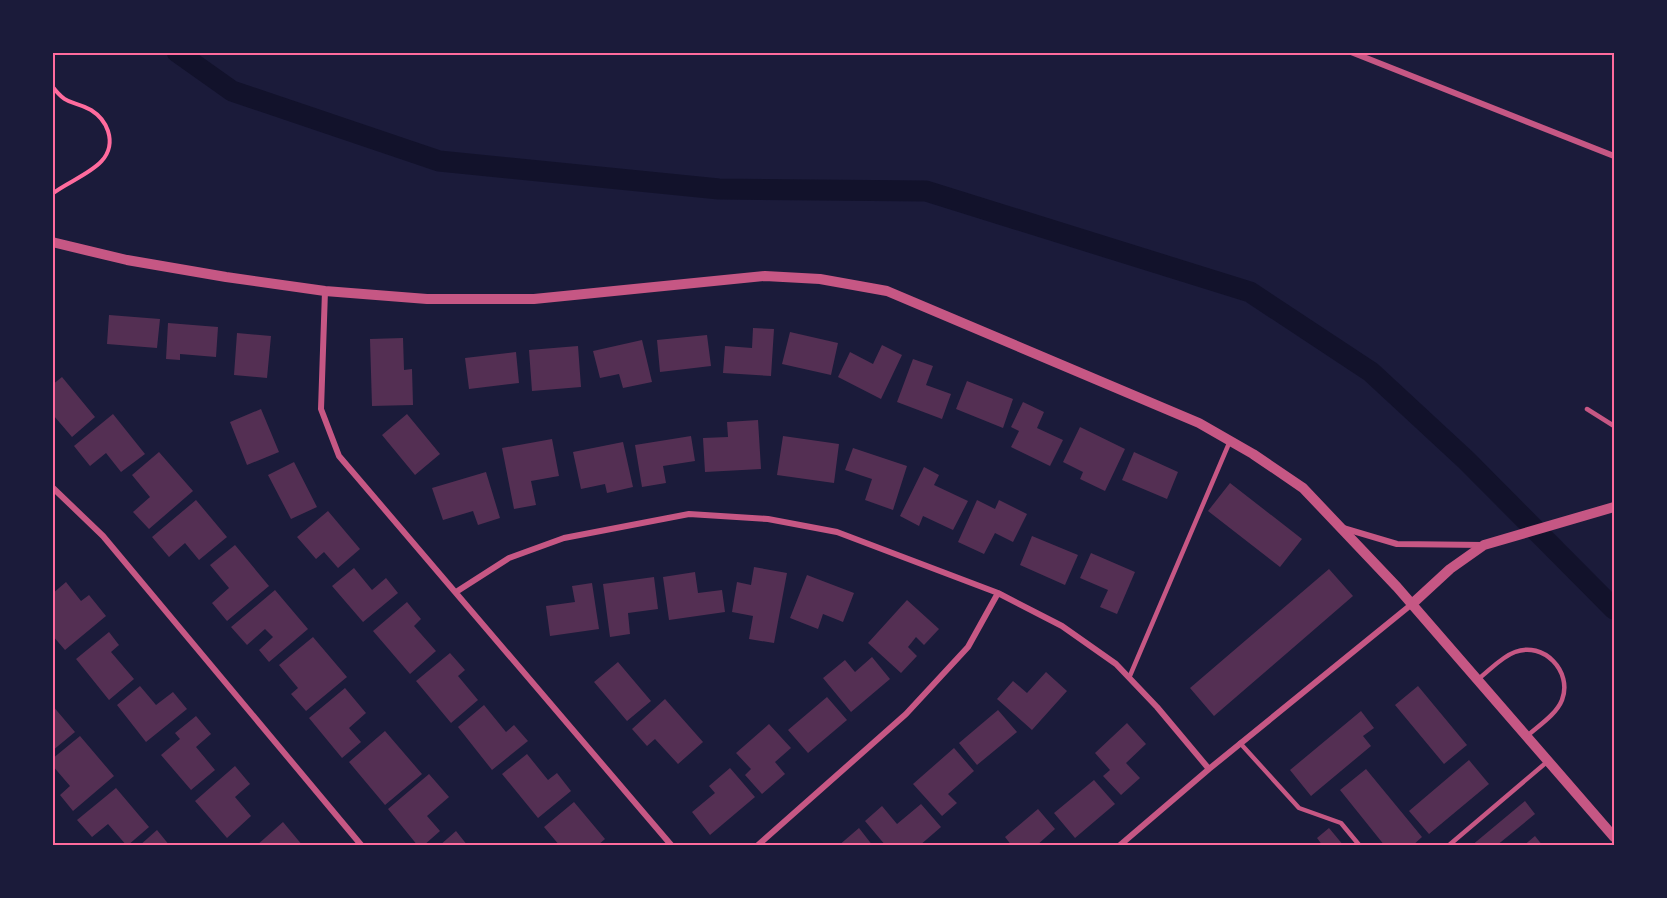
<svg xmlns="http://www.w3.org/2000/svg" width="1667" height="898" viewBox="0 0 1667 898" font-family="Signika,sans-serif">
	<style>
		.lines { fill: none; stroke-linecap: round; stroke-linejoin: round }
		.canal { stroke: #12122b; stroke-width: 21 }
		.building { fill: #542f53 }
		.path { stroke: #ff6b9d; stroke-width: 4 }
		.service { stroke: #c65784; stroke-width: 4.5 }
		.minor { stroke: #c65784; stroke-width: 6 }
		.tertiary { stroke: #c65784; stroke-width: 10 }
		.neatline { fill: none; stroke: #ff6b9d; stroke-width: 2 }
	</style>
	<rect width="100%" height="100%" fill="#1b1b3a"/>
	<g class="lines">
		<path class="canal" d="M177 52 232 91 439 161 719 189 926 191 1250 292 1371 372 1466 460 1614 609"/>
	</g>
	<path class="building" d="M109 315 160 319 157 348 107 344Z
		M168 323 218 327 216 357 180 354V360L166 359Z
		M753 328 774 329 771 376 723 373 725 346 752 348Z
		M790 332 838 343 831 375 782 364Z
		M237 333 271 336 267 378 234 375Z
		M707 335 711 366 660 372 657 340Z
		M403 338 404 370 412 369 413 405 372 406 370 339Z
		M642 340 652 382 623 388 619 374 600 378 593 351Z
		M882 345 902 355 881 399 838 377 850 352 873 364Z
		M578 346 581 387 532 391 529 350Z
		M516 352 519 383 469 389 465 358Z
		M913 359 933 366 926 385 951 394 942 419 897 402Z
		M62 377 95 417 72 437 54 416 52 418V385Z
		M967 381 1013 399 1003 428 956 409Z
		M1023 402 1044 412 1037 428 1063 440 1050 466 1011 447 1019 431 1011 427Z
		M261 409 279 452 247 465 230 422Z
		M113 414 145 454 121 472 106 453 90 466 74 446Z
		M407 414 440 454 415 475 382 435Z
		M758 420 761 469 705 472 703 438 728 437 727 422Z
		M1080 427 1125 449 1105 491 1080 479 1083 472 1063 462Z
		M691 436 695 461 663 466 666 483 642 487 635 445Z
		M783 436 839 444 834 483 777 475Z
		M552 439 559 476 531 481 536 505 514 509 502 448Z
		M623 442 633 487 607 493 605 484 581 489 573 452Z
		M853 448 907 466 893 510 865 500 872 479 845 470Z
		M159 452 193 491 149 529 133 512 150 497 132 475Z
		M1134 452 1178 472 1167 499 1122 480Z
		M294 462 317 507 291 519 268 475Z
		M924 467 939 475 934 485 968 501 953 530 923 516 919 526 900 516Z
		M486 472 500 518 478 525 473 511 443 520 432 488Z
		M1230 483 1302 539 1280 567 1208 511Z
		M196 500 227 537 199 560 185 543 169 557 152 537Z
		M977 500 995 509 999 500 1027 514 1013 542 995 533 984 554 958 542Z
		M328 511 360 549 338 568 324 552 316 559 297 537Z
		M1032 536 1078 555 1065 585 1020 565Z
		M235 545 269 586 227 621 212 603 229 588 210 565Z
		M1091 553 1135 572 1117 614 1100 607 1108 590 1080 578Z
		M754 567 787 573 774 643 749 639 753 616 732 612 737 582 751 585Z
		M354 568 372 590 386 578 398 593 363 622 332 586Z
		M1329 569 1353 596 1214 716 1190 688Z
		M695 572 698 593 722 590 725 612 669 620 663 577Z
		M807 575 854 593 843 622 823 614 818 629 790 618Z
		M654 577 658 609 628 613 630 634 610 637 603 584Z
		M66 582 81 601 89 595 106 616 65 650 52 635V594Z
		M592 583 599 629 550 636 546 606 575 602 572 586Z
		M275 590 308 629 269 662 259 650 273 637 265 629 247 645 231 627Z
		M907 600 939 629 924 645 916 637 908 647 917 656 901 673 868 643Z
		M407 602 421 619 414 626 436 651 410 674 373 631Z
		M109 632 119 645 111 652 134 679 109 700 76 659Z
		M313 637 347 677 306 711 291 694 298 688 279 665Z
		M450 653 465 670 458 676 478 700 451 723 416 681Z
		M872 657 890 679 851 712 823 678 845 660 855 672Z
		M618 662 651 701 627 721 594 682Z
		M1046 672 1067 691 1032 730 997 699 1013 681 1027 693Z
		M140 686 156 705 173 692 187 709 146 742 117 705Z
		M1418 686 1467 745 1444 764 1395 705Z
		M345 688 366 713 349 728 361 742 342 758 309 718Z
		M827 697 847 720 808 753 788 730Z
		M665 699 703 742 678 764 655 739 647 746 632 729Z
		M52 705 75 732 52 751Z
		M484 705 506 732 514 725 528 741 492 770 458 727Z
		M998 710 1017 732 977 765 959 743Z
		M1361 711 1374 728 1363 736 1371 746 1311 796 1290 770Z
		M196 716 211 734 196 747 215 770 191 790 161 755 180 739 175 733Z
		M1127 723 1146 744 1126 763 1140 778 1121 795 1103 776 1110 770 1095 753Z
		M769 724 791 748 775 762 785 774 762 794 745 775 751 769 736 753Z
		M385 731 422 774 385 805 349 762Z
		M80 736 114 776 73 811 60 795 70 786 52 765V759Z
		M954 748 974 771 948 794 957 803 942 816 913 784Z
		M527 754 548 780 557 773 571 791 538 818 502 774Z
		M1469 760 1489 784 1429 834 1409 811Z
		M235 766 250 784 235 797 251 816 227 838 195 801Z
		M730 768 755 797 710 835 692 812 715 793 709 786Z
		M1366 769 1422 837 1412 846H1385L1340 790Z
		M429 774 449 797 427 816 440 831 423 846H418L388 809Z
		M1094 780 1115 804 1075 838 1054 813Z
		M116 788 149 827 127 846 108 824 92 837 77 820Z
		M1525 801 1535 814 1496 846H1471Z
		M574 802 605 839 597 846H560L544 827Z
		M921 804 941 827 919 846H886L865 821 882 806 897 824Z
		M1038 809 1055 829 1036 846H1012L1005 837Z
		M283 822 303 846H256Z
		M859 828 873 846H838Z
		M1329 828 1344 846H1323L1317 838Z
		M157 830 170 846H139Z
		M456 831 468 846H439Z
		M1535 836 1543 846H1523Z"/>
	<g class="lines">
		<path class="path" d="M52 86C68 107 71 99 91 110 99 115 105 122 108 131 119 166 75 176 52 194"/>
		<path class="service" d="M1587 409 1614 426
			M1129 678 1230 441
			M1477 680C1489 671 1501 657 1515 652 1543 641 1573 671 1562 700 1556 715 1538 726 1526 737
			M1240 743 1299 808 1341 823 1360 846
			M1448 846 1548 761"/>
		<path class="minor" d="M1351 52 1614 156
			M325 291 321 409 339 456 672 846
			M52 487 103 536 362 846
			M1343 528 1397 544 1483 545
			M456 592 509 558 564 538 689 514 768 519 837 532 998 593 1062 626 1116 664 1157 707 1209 769
			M757 846 906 714 968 647 998 593
			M1119 846 1209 769 1412 604"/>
		<path class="tertiary" d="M52 242 127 260 226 277 325 291 427 299H534L765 276 820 279 887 291 1199 423 1253 454 1303 488 1397 587 1614 837
			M1412 604 1450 569 1484 545 1614 507"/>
	</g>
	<rect width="1667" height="898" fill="none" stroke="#1b1b3a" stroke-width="108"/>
	<rect x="54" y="54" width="1559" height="790" class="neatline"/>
</svg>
